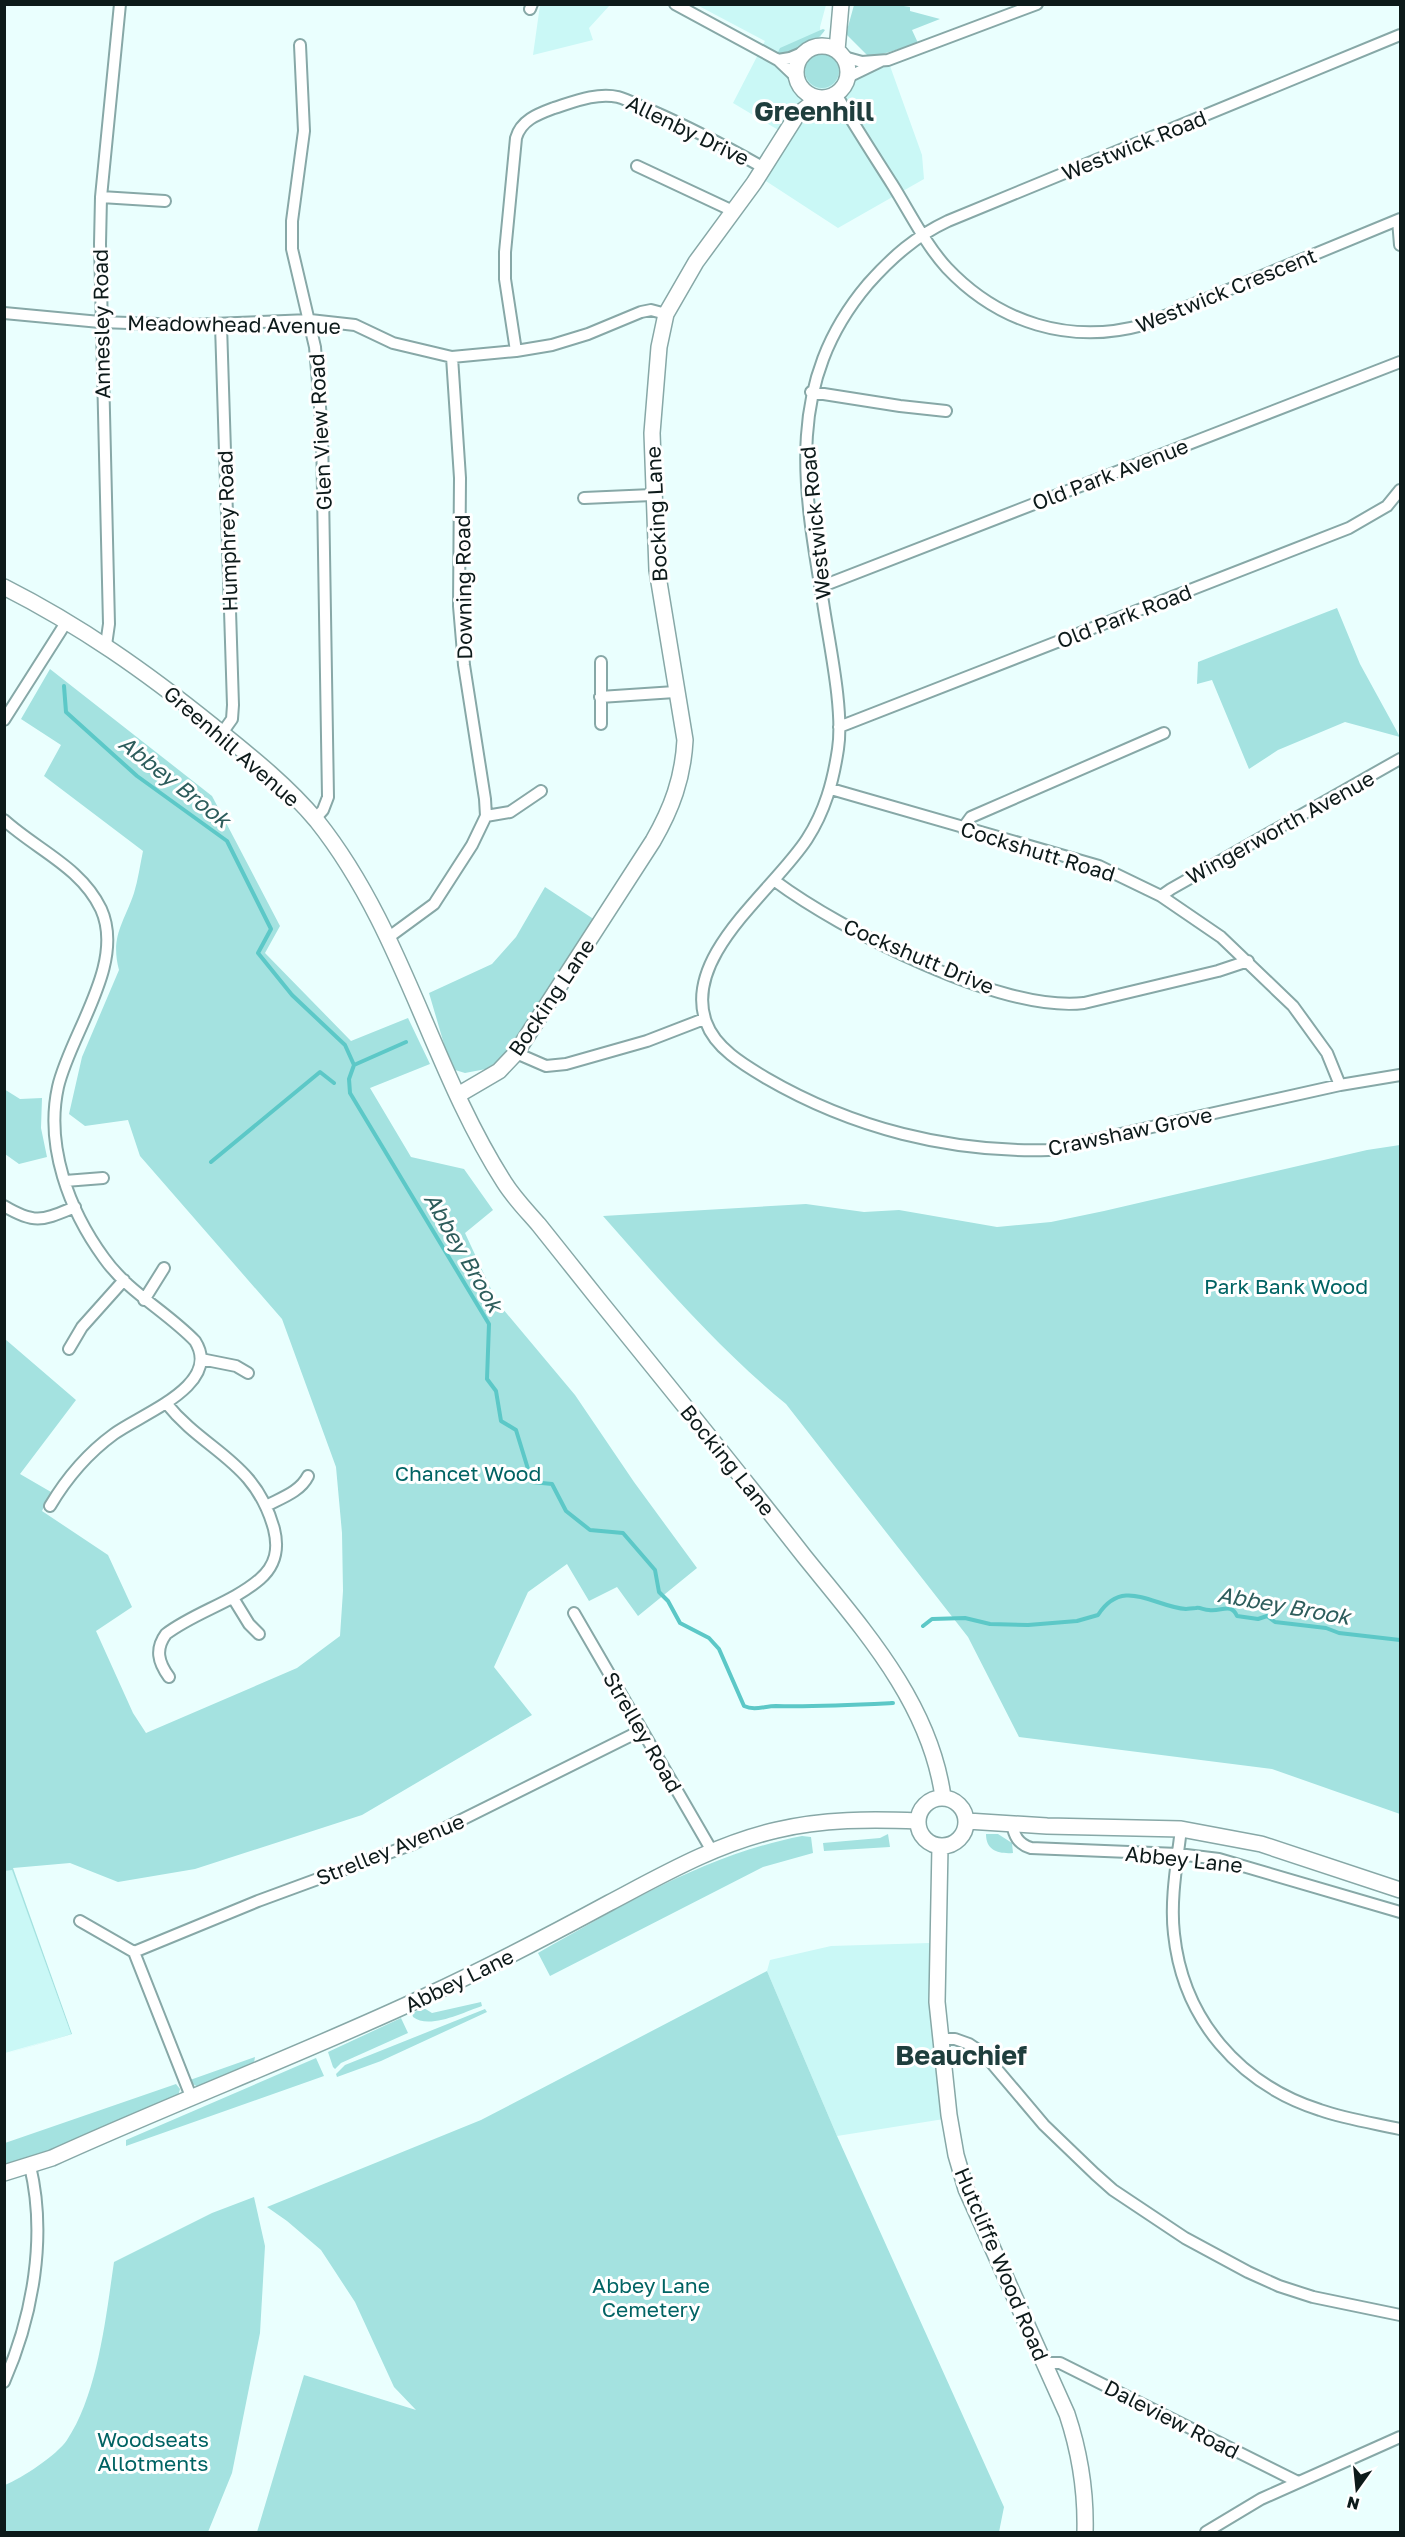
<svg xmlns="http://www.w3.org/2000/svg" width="1405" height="2537" viewBox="0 0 1405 2537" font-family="'Golos Text',sans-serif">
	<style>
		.built { fill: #caf8f6 }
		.green { fill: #a4e2e0 }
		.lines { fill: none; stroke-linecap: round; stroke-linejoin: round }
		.stream { stroke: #5cc8c7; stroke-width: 4 }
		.street-casing { stroke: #87a8a7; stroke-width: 14 }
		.secondary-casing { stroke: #87a8a7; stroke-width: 18 }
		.street { stroke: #fff; stroke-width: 10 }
		.secondary { stroke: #fff; stroke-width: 15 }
		.labels { text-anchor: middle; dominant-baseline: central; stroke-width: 6; stroke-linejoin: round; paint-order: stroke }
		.street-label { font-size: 21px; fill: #0d1a1a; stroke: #fff }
		.park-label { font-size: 21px; fill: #006363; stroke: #fff }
		.water-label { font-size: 22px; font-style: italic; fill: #2d5d5c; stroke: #fff }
		.district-label { font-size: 27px; font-weight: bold; fill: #1f3e3d; stroke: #fff }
	</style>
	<rect width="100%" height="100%" fill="#eafffe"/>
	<path class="built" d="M540 5H610L589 28 593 40 533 55Z
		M697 5H826L820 27 821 38 858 58 884 55 890 66 922 155 924 179 838 228 758 176 785 134 733 103 765 41Z
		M12 1869 71 2034 5 2053 4 1871Z
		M929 1943 932 1945 944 2119 837 2136 767 1971 770 1960 831 1946Z"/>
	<path class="green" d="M854 5H897L910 7V11L940 19 912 30 918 43 870 58 846 34Z
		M823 29 825 30C817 43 792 56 777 54L780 48Z
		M805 71a17 17 0 1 1 34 0a17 17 0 1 1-34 0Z
		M1337 608 1360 664 1400 737 1345 722 1278 750 1249 769 1212 680 1197 684 1198 662Z
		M50 669 212 796 280 926 265 953 351 1041 408 1018 430 1064 370 1088 411 1157 464 1169 493 1210 465 1233 497 1302 575 1395 634 1482 697 1568 638 1616 617 1587 589 1601 567 1564 528 1592 494 1667 532 1715 362 1815 195 1869 118 1882 70 1863 13 1868 72 2034 5 2054 71 2034 12 1870 5 1871V1339L76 1400 20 1474 51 1492 42 1511 108 1555 132 1607 96 1631 133 1713 146 1733 297 1668 340 1636 343 1591 342 1533 336 1467 282 1319 140 1156 128 1120 85 1126 69 1114 82 1057 119 970C110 936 124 923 134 893 138 880 140 865 143 851L44 776 61 745 21 719Z
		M545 887 595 920 512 1048 501 1059 486 1069 465 1073 455 1070 449 1061 429 993 492 964 516 937Z
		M4 1089 20 1099 42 1098 41 1128 47 1157 19 1164 5 1154Z
		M1400 1145V1814L1272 1769 1019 1737 968 1637 786 1404C718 1348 661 1282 603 1216L806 1204 864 1212 899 1210 997 1227 1051 1222 1104 1211 1367 1150Z
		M888 1834 890 1847 824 1851 823 1843 880 1838Z
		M986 1834H998L1012 1843 1013 1853C999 1854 986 1851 986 1834Z
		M802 1836 811 1837 813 1853 763 1867 550 1976 538 1953C624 1905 704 1855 802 1836Z
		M767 1971 837 2136 1004 2507 999 2532H257L304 2375 416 2410 394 2387 355 2302 321 2250 287 2221 267 2207 481 2120Z
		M481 2002 482 2006C464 2012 429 2030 413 2017L412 2013 424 2008 432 2013Z
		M485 2009 487 2012 381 2061 337 2077 336 2074 345 2065Z
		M401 2018 408 2033 341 2063 335 2069 333 2067 328 2052Z
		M255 2057 254 2063 198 2087 191 2083 190 2080Z
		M316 2058 324 2076 126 2146V2140Z
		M176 2084 180 2089 178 2096 18 2165 5 2168V2143Z
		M254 2197 265 2246 260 2333 232 2473 208 2532H5V2485C22 2478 57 2455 67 2440 98 2394 106 2316 114 2262L212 2213Z"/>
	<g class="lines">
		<path class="stream" d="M64 686 66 712 137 776 227 841 271 929 258 953 292 995 345 1045 354 1065 349 1079 350 1093 489 1324 487 1379 496 1391 501 1421 516 1430 532 1482 552 1484 566 1511 590 1530 623 1533 655 1570 659 1592 668 1601 680 1623 709 1638 719 1649 744 1706C755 1711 764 1706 776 1706 815 1707 853 1705 893 1703
			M354 1065 406 1042
			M211 1162 320 1072 334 1083
			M923 1626 932 1619 965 1618 990 1624 1028 1625 1077 1621 1098 1615C1123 1576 1154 1607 1186 1609 1189 1609 1192 1608 1196 1608 1200 1607 1204 1610 1209 1610 1221 1612 1231 1602 1237 1616L1258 1619 1267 1616 1275 1622 1326 1628 1339 1633 1400 1640"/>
		<g class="street-casing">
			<path id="street" d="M675 4 778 60 797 78
				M530 9 532 4
				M1400 35 948 221C916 236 892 257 868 284 785 382 803 486 823 602 829 643 844 710 838 749 833 782 825 811 807 839 774 890 682 956 706 1022 715 1048 744 1065 766 1078 852 1128 950 1153 1049 1150L1340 1085 1400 1075
				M300 45 304 131 292 221V249L315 347 322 431 328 797 323 810 315 819
				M844 57 862 62 888 60 1037 4
				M778 60 790 58 804 52
				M848 77 881 61
				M836 94C854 125 873 154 892 184 909 211 925 244 947 268 999 323 1070 345 1143 325L1400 219
				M637 166 733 211
				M101 197 165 201
				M1398 220 1400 245
				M4 313 100 322 187 325 310 320 355 325 393 343 452 357 516 351 552 345 588 334 641 312 651 310 666 314
				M221 325 233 705 232 719 222 733
				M516 351 505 279V252L516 138C521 120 538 114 554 108 573 102 597 92 618 97 629 100 641 107 652 111 691 128 727 147 764 168
				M452 357 460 478 459 606 464 665 485 799 486 816
				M811 392 900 406 946 411
				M584 498 652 495
				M820 587 1400 362
				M106 645 109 624 100 244 101 197 120 4
				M600 697 675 692
				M4 720 67 621
				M601 724V662
				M839 727 1349 528 1387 506 1400 490
				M831 789 1099 866 1161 896 1221 937 1293 1006 1327 1053 1340 1085
				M4 820C37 850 81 867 101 909 126 964 70 1034 58 1087 45 1146 69 1210 104 1258 128 1292 166 1311 195 1341 223 1385 141 1414 114 1434 88 1453 66 1479 50 1506
				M963 828 971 817 1164 733
				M775 881C841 930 1002 1013 1084 1003L1218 971 1248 961
				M1161 896 1171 889 1400 759
				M389 937 434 904 472 845 486 816 510 812 541 791
				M516 1053 546 1066 566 1064 647 1041 704 1019
				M65 1181 103 1178
				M4 1206C36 1225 43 1220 75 1207
				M144 1300 164 1268
				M69 1349 82 1327 124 1280
				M201 1359 236 1366 248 1373
				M166 1403C205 1452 255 1460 274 1529 279 1549 276 1565 260 1579 232 1603 195 1612 166 1634 155 1649 158 1662 169 1677
				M266 1506C281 1498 300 1492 308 1476
				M233 1598 249 1624 259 1634
				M574 1613 712 1851
				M1012 1823C1014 1836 1018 1844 1031 1848L1178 1854 1219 1859 1400 1912
				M1181 1829C1177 1863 1170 1900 1174 1934 1183 2019 1239 2084 1320 2110 1346 2119 1373 2123 1400 2129
				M80 1921 134 1952 192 2099
				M134 1952 258 1901 413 1844 640 1731
				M942 2039H955L969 2044 984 2054 1044 2125 1095 2174 1113 2190 1185 2238 1248 2272 1279 2286 1313 2297 1400 2315
				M1044 2363H1060L1298 2482
				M4 2382C33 2316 47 2236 30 2166
				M1206 2532 1261 2499 1400 2437"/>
		</g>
		<g class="secondary-casing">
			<path id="secondary" d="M796 72a26 26 0 1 1 52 0a26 26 0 1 1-52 0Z
				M837 50 841 4
				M4 587C81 626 146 672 213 726 249 755 287 785 317 821 403 929 431 1068 504 1182 514 1198 527 1211 539 1225 559 1250 578 1274 598 1299 667 1384 736 1469 804 1556 862 1628 930 1702 943 1797
				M458 1095 499 1071 516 1053 653 841C672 808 683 778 685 740L657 570 652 433 659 347 666 314 696 262 754 183 797 115 819 98
				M918 1822a24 24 0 1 1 48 0a24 24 0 1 1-48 0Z
				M967 1821 1047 1826 1181 1829 1261 1844 1400 1890
				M940 1846 937 2002 949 2115 956 2155 966 2189 1067 2414C1080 2453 1086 2492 1085 2532
				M4 2173 52 2158C175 2102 302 2054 424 1997 487 1968 548 1936 609 1903 664 1874 716 1844 777 1830 823 1819 871 1819 918 1821"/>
		</g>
		<use href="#street" class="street"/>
		<use href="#secondary" class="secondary"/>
	</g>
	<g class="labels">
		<g class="street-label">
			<text transform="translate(688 130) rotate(26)">Allenby Drive</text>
			<text transform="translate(1134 145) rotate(-22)">Westwick Road</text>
			<text transform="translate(1226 290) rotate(-22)">Westwick Crescent</text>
			<text transform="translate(101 324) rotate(-91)">Annesley Road</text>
			<text transform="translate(234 324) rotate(1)">Meadowhead Avenue</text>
			<text transform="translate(320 432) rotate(-93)">Glen View Road</text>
			<text transform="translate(1110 474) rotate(-21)">Old Park Avenue</text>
			<text transform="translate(656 514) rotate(-93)">Bocking Lane</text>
			<text transform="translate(815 523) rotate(-96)">Westwick Road</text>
			<text transform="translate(227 531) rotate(-92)">Humphrey Road</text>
			<text transform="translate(463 587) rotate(-91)">Downing Road</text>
			<text transform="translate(1124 616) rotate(-21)">Old Park Road</text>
			<text transform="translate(232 746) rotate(41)">Greenhill Avenue</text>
			<text transform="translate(1280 827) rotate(-29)">Wingerworth Avenue</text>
			<text transform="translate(1038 851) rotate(17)">Cockshutt Road</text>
			<text transform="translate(919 956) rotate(23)">Cockshutt Drive</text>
			<text transform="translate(551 997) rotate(-56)">Bocking Lane</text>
			<text transform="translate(1130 1131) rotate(-12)">Crawshaw Grove</text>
			<text transform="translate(728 1460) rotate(51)">Bocking Lane</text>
			<text transform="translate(643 1732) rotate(60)">Strelley Road</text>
			<text transform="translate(390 1849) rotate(-22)">Strelley Avenue</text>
			<text transform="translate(1184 1859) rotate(6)">Abbey Lane</text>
			<text transform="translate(459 1980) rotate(-26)">Abbey Lane</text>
			<text transform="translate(1002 2264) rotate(67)">Hutcliffe Wood Road</text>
			<text transform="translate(1172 2419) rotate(27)">Daleview Road</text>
		</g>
		<g class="park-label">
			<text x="1286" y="1286">Park Bank Wood</text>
			<text x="468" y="1473">Chancet Wood</text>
			<text x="651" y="2285">Abbey Lane<tspan x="651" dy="24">Cemetery</tspan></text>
			<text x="153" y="2439">Woodseats<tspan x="153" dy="24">Allotments</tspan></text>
		</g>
		<g class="water-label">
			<text transform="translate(175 781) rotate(38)">Abbey Brook</text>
			<text transform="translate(464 1252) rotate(60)">Abbey Brook</text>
			<text transform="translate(1284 1605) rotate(10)">Abbey Brook</text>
		</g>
		<g class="district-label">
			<text x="814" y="111">Greenhill</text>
			<text x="961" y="2055">Beauchief</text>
		</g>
	</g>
	<rect width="1405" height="2537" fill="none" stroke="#0d1a1a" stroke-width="12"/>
	<g transform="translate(1357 2489) rotate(195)" stroke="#ffffff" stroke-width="4.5" paint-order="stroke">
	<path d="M0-4.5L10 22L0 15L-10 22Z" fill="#0d1a1a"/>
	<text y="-9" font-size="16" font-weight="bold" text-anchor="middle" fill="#0d1a1a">N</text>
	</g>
</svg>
